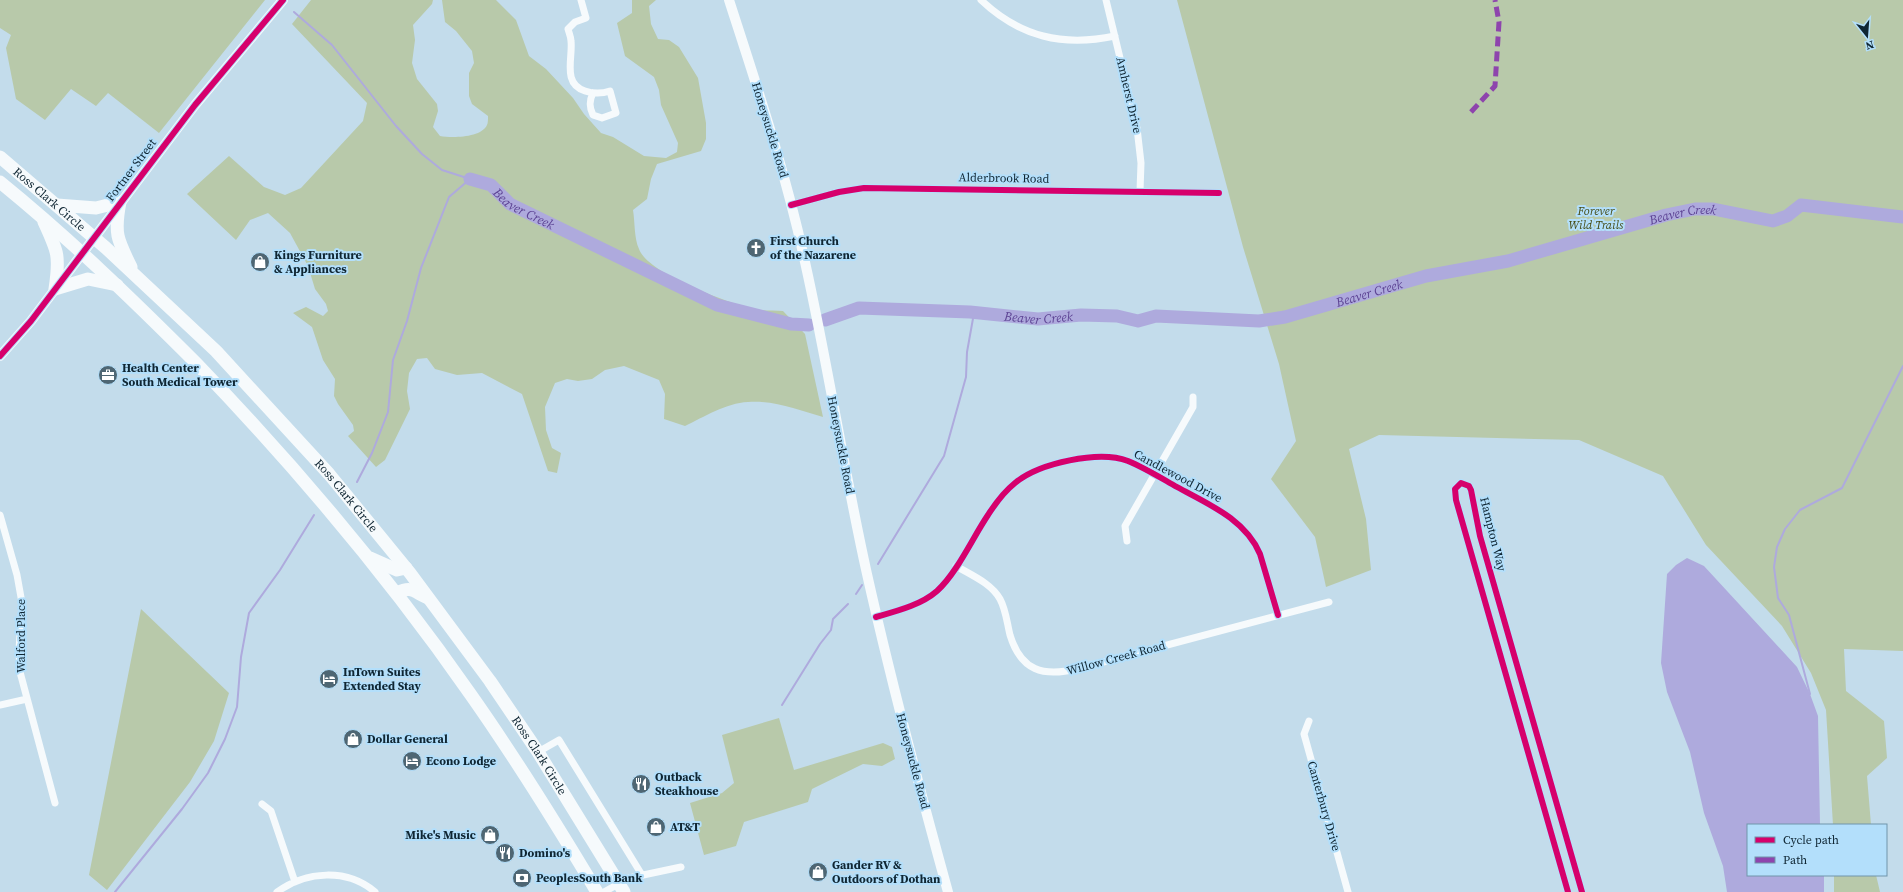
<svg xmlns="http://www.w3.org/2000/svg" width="1903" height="892" viewBox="0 0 1903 892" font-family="'Source Serif 4',serif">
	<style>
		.green { fill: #b8c9aa }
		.water { fill: #aeaadd }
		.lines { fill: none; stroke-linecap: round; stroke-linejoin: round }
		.stream { stroke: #aeaadd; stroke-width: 2 }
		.river { stroke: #aeaadd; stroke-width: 13 }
		.street { stroke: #f6fafc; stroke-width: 7 }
		.secondary { stroke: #f6fafc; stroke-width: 10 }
		.highway { stroke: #f6fafc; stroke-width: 13 }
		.quiet { stroke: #8e44ad; stroke-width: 5; stroke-dasharray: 10 5; stroke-linecap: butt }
		.cycleway-casing { stroke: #b3dffb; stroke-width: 8 }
		.cycleway { stroke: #d6006c; stroke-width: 6 }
		.labels { text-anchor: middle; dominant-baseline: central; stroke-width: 4; stroke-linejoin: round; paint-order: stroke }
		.street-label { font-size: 12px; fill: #0f2633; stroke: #b3dffb }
		.park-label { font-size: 12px; font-style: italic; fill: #464c16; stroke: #b3dffb }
		.poi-label { font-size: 12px; font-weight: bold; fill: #0f2633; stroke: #b3dffb; text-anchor: start }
		.water-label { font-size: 13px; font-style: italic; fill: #5d4494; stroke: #b3dffb }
	</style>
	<rect width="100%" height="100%" fill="#c3dceb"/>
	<path class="green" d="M0 0H265L159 133 108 93 96 106 71 89 45 120 16 99 6 48 11 35 0 28Z
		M311 0H433L432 4 413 25 415 40 412 63 417 79 437 104 438 111 433 127 440 136C452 138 481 138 487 125 488 123 488 119 488 116L472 104 469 96V73L474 63 472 51 456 31 445 22 442 0H496L516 20 529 56 546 69 573 98 584 114 601 133 613 137 644 156 666 158 677 152 678 143 661 105 659 90 654 77 625 56 617 23 632 13V0H656L649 6 651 24 658 39 669 40 679 47 698 78 706 123V139L701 151 657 164 651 179 647 199 633 210C635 222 634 238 639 249 648 274 727 302 752 309 762 311 773 310 783 311L805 334 823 417C799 410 774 400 748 402 726 403 704 417 685 426L664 419 665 394 659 380 624 366 605 370 592 379 578 381 567 379 555 383 545 407 546 430 552 448 561 453 557 473 548 471 522 394 482 373 457 375 435 369 427 358 417 359 409 373 407 391 410 409 385 460 376 467 348 436 354 431 353 425 338 404 334 396 335 379 323 360 312 327 293 313 306 307 323 316 328 311 326 304 315 289 308 266 290 233 268 213 250 220 236 240 187 194 229 156 264 187 285 195 301 188 363 121 367 103 292 24Z
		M1177 0H1903V651L1844 649 1846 691 1884 721 1887 758 1867 776 1871 825H1833L1826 710 1811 673 1782 626 1706 545 1663 476 1579 440 1379 435 1349 449 1366 519 1371 570 1326 587 1315 537 1271 479 1296 441 1279 364 1243 247Z
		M141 609 229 693 214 741 190 782 107 890 89 875Z
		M779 718 794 770 883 743 892 747 895 759 882 766 863 764 812 789 808 802 744 822 736 846 704 855 690 803 722 793 734 783 722 735Z
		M1834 875H1876L1880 892H1834Z"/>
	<path class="water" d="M1687 558 1704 566 1797 667 1810 694 1818 716 1820 825H1748V875H1824V892H1727L1723 866 1704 813 1690 752 1667 692 1661 663 1667 574 1676 565Z"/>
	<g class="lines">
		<path class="stream" d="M294 12 332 45 396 126 422 154 442 170 470 179
			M357 482 372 453 388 412 393 360 407 321 421 268 449 197 470 179
			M878 564 944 456 966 377 967 352 974 313
			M856 594 862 585
			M1810 694 1789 615 1778 598 1774 567 1777 547 1785 529 1800 510 1842 488 1903 366
			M782 705 820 644 831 630 833 619 848 604
			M115 892 182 809 208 773 225 739 237 707 241 657 249 613 280 570 314 515"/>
		<g class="river">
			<path id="s1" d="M470 179 491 185 510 204 717 305 791 324 809 325"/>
			<path id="s2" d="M825 320 859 308 970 312 1038 319 1081 315 1117 316 1138 321 1156 316 1259 321 1285 317 1426 276 1508 261 1666 215 1695 209H1713L1773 221 1787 216 1801 205 1903 217"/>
		</g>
		<path class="street" d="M581 0 586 18 575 22 568 29C569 33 571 37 571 41 573 58 562 84 585 91 594 94 601 94 610 91L616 113 602 118 593 115C589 107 589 101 593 93
			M981 0C1020 37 1063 47 1115 36
			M1106 0 1137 128 1141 163 1140 191
			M791 205 839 192 864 188 1219 193
			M0 515 17 575 22 603 19 650 20 672 55 803
			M1127 541 1125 526 1193 407V397
			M956 566C971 575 991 583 1000 599 1006 610 1007 623 1010 635 1021 671 1043 677 1077 669L1329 602
			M876 617C897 611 921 605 937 591 957 573 973 537 988 515 995 504 1005 491 1015 483 1039 463 1099 450 1128 461 1145 468 1161 478 1177 487 1208 504 1245 519 1260 554L1278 615
			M0 705 27 699
			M1309 721 1304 734 1348 892
			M538 752 559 740 642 875
			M262 804 271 811 295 882
			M277 892C306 871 347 868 375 892
			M604 892 629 878 681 867
			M1568 892 1456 500 1455 489 1461 483 1469 486 1471 490 1480 536 1582 892"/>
		<path class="secondary" d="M729 0C757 87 786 173 805 262 828 365 844 471 867 574 891 681 919 787 948 892
			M0 356 31 321 195 105 283 0"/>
		<g class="highway">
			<path id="s3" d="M0 157 106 248 216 351 329 474 410 573 490 681 538 752 624 892"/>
			<path d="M0 182C69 238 133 300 196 363 296 467 389 577 471 695 516 759 557 825 597 892"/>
			<path d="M57 205 96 208 120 202C114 233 117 239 131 267"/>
			<path d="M44 222C58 252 60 256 55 289L88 279 117 285"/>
			<path d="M370 558 397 570 406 568"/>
			<path d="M397 593C411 586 413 591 426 597"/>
		</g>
		<path class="quiet" d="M1471 112 1495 86 1499 22 1495 0"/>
		<g class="cycleway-casing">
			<path id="cycleway" d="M791 205 839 192 864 188 1219 193
				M0 356 31 321 195 105 283 0
				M876 617C897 611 921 605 937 591 957 573 973 537 988 515 995 504 1005 491 1015 483 1039 463 1099 450 1128 461 1145 468 1161 478 1177 487 1208 504 1245 519 1260 554L1278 615
				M1568 892 1456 500 1455 489 1461 483 1469 486 1471 490 1480 536 1582 892"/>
		</g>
		<use href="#cycleway" class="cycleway"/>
	</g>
	<defs>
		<g id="church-disc" transform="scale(1)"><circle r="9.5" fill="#4e6673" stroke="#b3dffb"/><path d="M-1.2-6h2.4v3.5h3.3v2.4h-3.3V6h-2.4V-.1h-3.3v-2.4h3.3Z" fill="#fff"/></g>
		<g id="shop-disc" transform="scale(1)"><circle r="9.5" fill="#4e6673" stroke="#b3dffb"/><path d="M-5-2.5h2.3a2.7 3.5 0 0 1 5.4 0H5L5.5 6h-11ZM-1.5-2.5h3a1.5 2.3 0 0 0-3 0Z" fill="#fff"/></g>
		<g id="office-disc" transform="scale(1)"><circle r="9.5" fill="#4e6673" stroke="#b3dffb"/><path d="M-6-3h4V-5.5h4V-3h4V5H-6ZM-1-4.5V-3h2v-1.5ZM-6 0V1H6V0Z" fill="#fff"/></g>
		<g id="hotel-disc" transform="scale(1)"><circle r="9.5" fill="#4e6673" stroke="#b3dffb"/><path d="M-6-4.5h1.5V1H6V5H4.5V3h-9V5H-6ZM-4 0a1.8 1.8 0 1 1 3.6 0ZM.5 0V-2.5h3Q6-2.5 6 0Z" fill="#fff"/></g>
		<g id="restaurant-disc" transform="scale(1)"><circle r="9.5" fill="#4e6673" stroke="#b3dffb"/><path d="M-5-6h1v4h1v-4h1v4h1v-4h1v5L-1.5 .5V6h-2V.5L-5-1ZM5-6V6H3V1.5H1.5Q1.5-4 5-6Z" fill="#fff"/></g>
		<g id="bank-disc" transform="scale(1)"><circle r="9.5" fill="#4e6673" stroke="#b3dffb"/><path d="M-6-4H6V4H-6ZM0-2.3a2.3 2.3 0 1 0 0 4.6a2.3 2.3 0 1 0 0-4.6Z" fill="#fff"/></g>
	</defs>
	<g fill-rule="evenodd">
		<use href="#church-disc" x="756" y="248"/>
		<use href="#shop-disc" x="260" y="262"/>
		<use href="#office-disc" x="108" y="375"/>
		<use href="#hotel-disc" x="329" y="679"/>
		<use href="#shop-disc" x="353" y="739"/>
		<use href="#hotel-disc" x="412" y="761"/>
		<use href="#restaurant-disc" x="641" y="784"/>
		<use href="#shop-disc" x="656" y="827"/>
		<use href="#shop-disc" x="490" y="835"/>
		<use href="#restaurant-disc" x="505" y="853"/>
		<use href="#shop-disc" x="818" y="872"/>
		<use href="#bank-disc" x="522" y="878"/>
	</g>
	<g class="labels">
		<g class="street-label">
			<text transform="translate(1129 95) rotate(77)">Amherst Drive</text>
			<text transform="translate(770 130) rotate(73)">Honeysuckle Road</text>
			<text transform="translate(131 170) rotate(-53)">Fortner Street</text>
			<text transform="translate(1004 178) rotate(1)">Alderbrook Road</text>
			<text stroke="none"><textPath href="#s3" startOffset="65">Ross Clark Circle</textPath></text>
			<text transform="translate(841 445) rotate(79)">Honeysuckle Road</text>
			<text transform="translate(1178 476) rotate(28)">Candlewood Drive</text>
			<text stroke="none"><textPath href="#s3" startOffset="485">Ross Clark Circle</textPath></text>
			<text transform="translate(1493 534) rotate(76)">Hampton Way</text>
			<text transform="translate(21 636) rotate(-90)">Walford Place</text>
			<text transform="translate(1116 658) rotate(-15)">Willow Creek Road</text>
			<text stroke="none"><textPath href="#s3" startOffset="809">Ross Clark Circle</textPath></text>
			<text transform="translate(913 761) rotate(75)">Honeysuckle Road</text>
			<text transform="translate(1324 806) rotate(74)">Canterbury Drive</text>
		</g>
		<g class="park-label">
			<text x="1596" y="211">Forever<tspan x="1596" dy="14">Wild Trails</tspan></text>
		</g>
		<g class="poi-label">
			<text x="770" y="241">First Church<tspan x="770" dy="14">of the Nazarene</tspan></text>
			<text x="274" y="255">Kings Furniture<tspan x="274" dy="14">&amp; Appliances</tspan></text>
			<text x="122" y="368">Health Center<tspan x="122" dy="14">South Medical Tower</tspan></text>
			<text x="343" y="672">InTown Suites<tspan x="343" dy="14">Extended Stay</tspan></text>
			<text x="367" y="739">Dollar General</text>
			<text x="426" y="761">Econo Lodge</text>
			<text x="655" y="777">Outback<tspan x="655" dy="14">Steakhouse</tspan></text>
			<text x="670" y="827">AT&amp;T</text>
			<text x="476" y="835" text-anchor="end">Mike's Music</text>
			<text x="519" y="853">Domino's</text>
			<text x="832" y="865">Gander RV &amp;<tspan x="832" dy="14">Outdoors of Dothan</tspan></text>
			<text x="536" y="878">PeoplesSouth Bank</text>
		</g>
		<g class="water-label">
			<text stroke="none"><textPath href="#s1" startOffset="63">Beaver Creek</textPath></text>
			<text stroke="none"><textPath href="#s2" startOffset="876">Beaver Creek</textPath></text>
			<text stroke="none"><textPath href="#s2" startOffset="552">Beaver Creek</textPath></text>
			<text stroke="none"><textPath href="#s2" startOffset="216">Beaver Creek</textPath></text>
		</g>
	</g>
	<rect x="1747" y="824" width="140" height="52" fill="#b3dffb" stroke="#7195ab"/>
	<rect x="1755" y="837" width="20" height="6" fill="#d6006c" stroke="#7195ab"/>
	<text x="1783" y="844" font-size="12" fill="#0f2633">Cycle path</text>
	<rect x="1755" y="857" width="20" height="6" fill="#8e44ad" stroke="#7195ab"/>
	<text x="1783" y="864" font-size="12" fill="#0f2633">Path</text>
	<g transform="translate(1867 36) rotate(163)" stroke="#b3dffb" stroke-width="3" paint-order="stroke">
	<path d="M0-3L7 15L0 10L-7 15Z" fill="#0f2633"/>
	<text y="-6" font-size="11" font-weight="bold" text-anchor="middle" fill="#0f2633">N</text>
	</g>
</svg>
